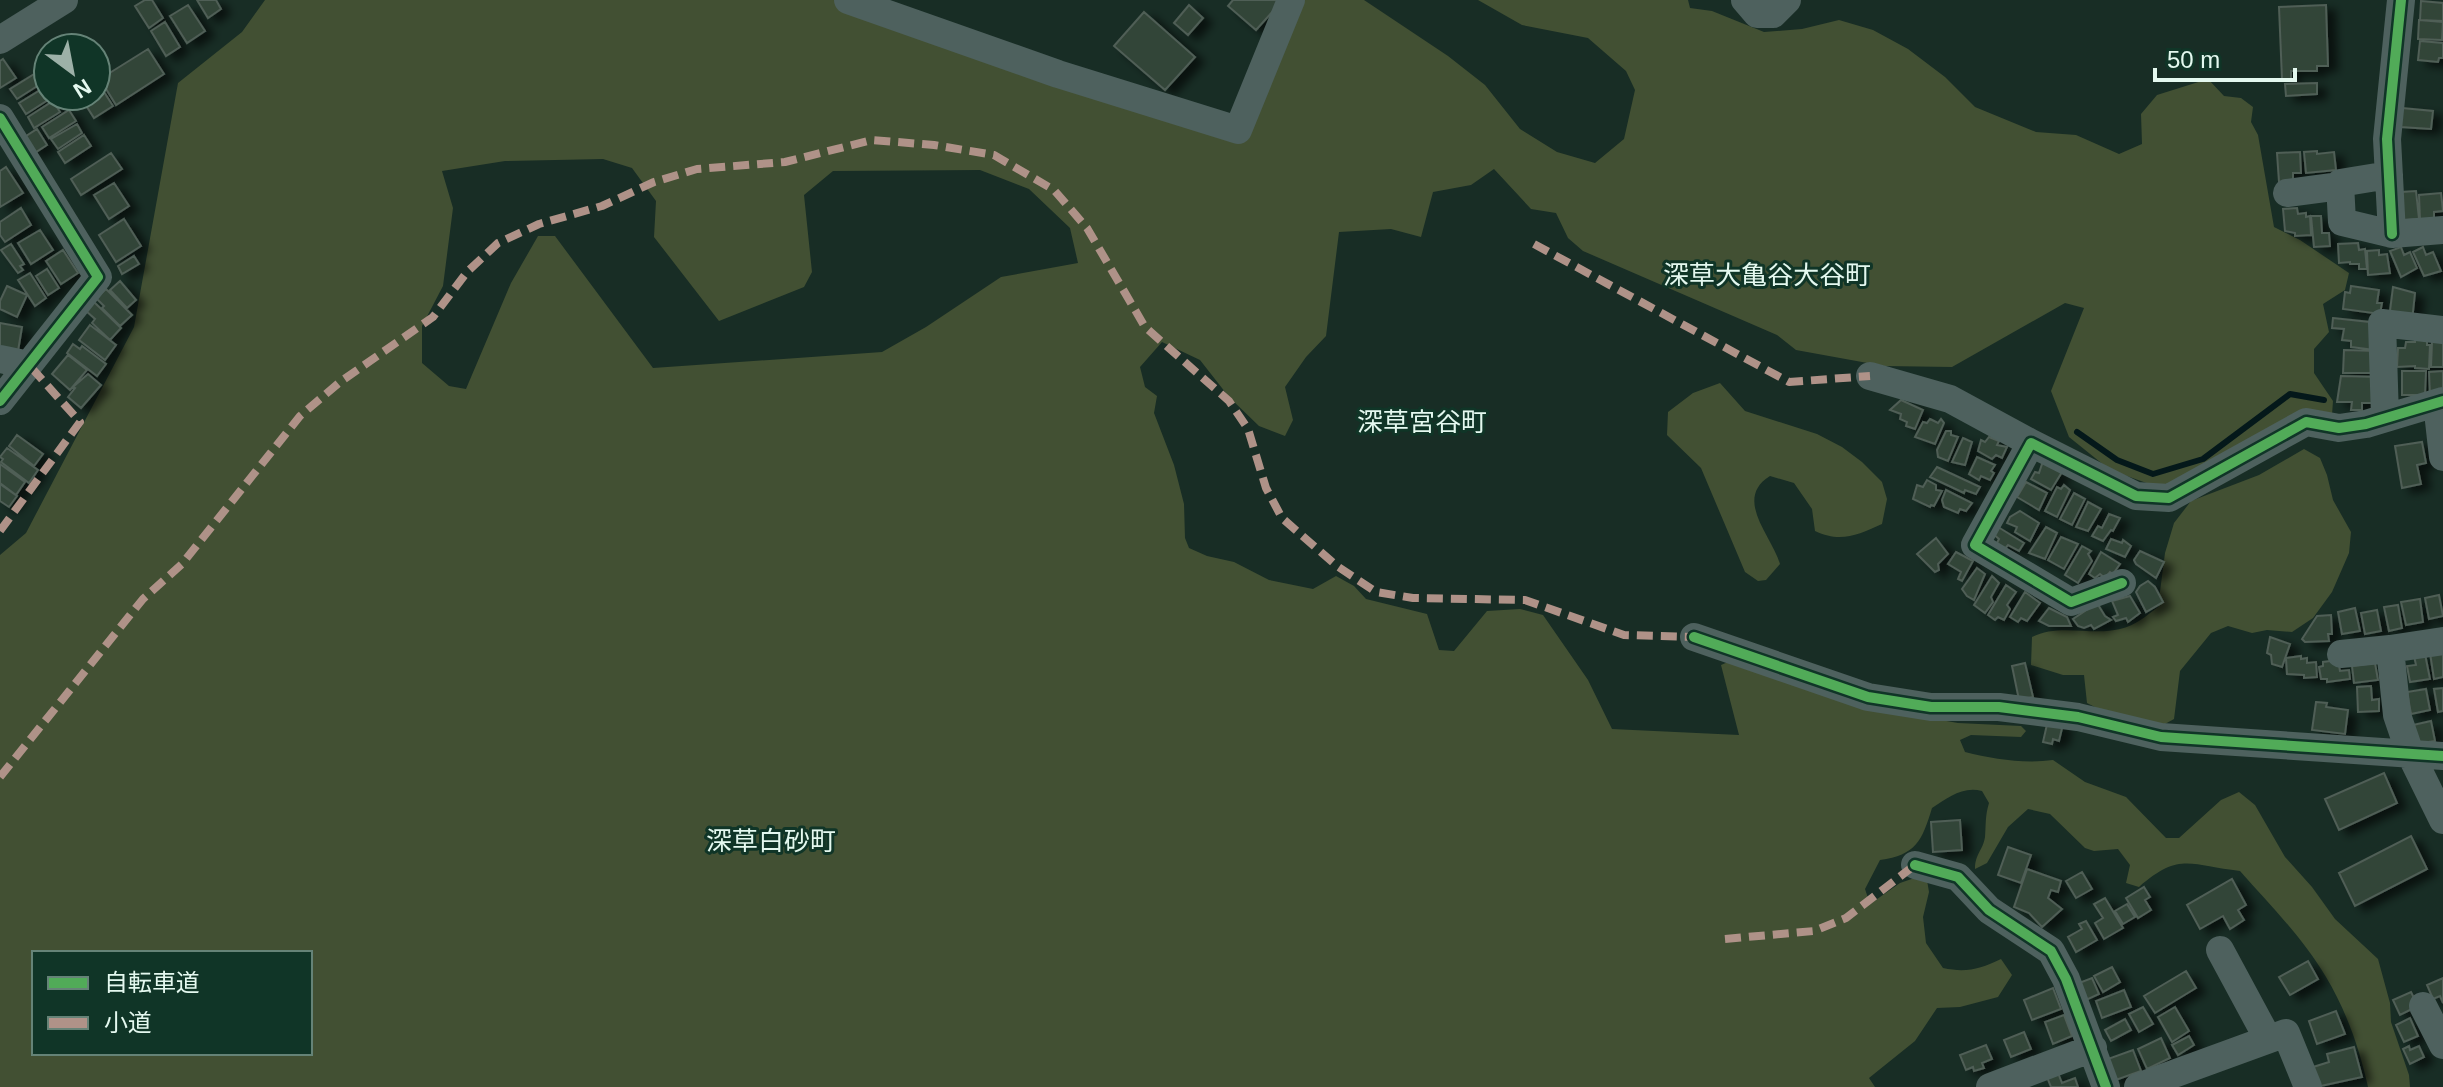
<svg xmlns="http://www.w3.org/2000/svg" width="2443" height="1087" viewBox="0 0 2443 1087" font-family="Helvetica,'Noto Sans JP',sans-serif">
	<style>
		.green { fill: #425033; fill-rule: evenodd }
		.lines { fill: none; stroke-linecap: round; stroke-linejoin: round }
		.stream { stroke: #04181a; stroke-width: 6 }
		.building { fill: #334439; stroke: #505e56; stroke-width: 2; filter: url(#shadow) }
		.minor { stroke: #4e615e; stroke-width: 28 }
		.quiet { stroke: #af9288; stroke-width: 8; stroke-dasharray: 16 8; stroke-linecap: butt }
		.cycleway-casing { stroke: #103527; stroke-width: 15 }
		.cycleway { stroke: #51ab58; stroke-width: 10 }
		.labels { text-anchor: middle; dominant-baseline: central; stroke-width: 6; stroke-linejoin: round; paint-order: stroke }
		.neighbourhood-label { font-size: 26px; fill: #e4f8ef; stroke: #103527 }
	</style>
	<defs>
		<filter id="shadow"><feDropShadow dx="9" dy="5" stdDeviation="4" flood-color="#0009"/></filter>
	</defs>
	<rect width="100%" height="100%" fill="#182d25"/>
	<path class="green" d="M265 0H837L1243 135 1301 0H1364L1448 56 1485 85 1520 129 1557 152 1595 163 1624 139 1635 90 1626 71 1588 38 1522 25 1478 0H1688L1690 8 1712 11 1764 32 1802 29 1839 20 1873 30 1908 49 1945 77 1975 107 2036 132 2076 135 2119 154 2142 144 2141 114 2157 95 2208 79 2224 96 2241 98 2253 107 2251 122 2258 135 2274 227 2300 240 2349 273 2345 290 2323 304 2329 332 2314 349V373L2333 401 2332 415 2185 480 2155 486 2110 470 2069 437 2051 391 2084 308 2065 303 1952 367 1884 366 1796 350 1777 335 1583 251 1568 238 1556 213 1531 209 1494 169 1471 185 1433 192 1421 237 1391 229 1339 232 1326 336 1306 357 1285 387 1293 420 1285 436 1259 426 1229 397 1200 360 1162 342 1140 367 1145 387 1157 396 1154 413 1174 465 1184 504 1185 538 1189 548 1207 556 1234 562 1269 580 1313 589 1336 576 1354 586 1366 599 1427 614 1439 650 1454 651 1487 611 1520 609 1543 615 1588 680 1612 729 1739 735 1721 665 1742 656 1906 714 1958 723 2021 726 2026 731 2021 737 1971 735 1960 740 1965 752C1993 759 2024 764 2053 760L2085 782 2126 797 2166 838H2179L2221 800 2239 792 2255 805 2285 857 2312 887 2335 919 2378 959 2390 1003 2391 1022 2409 1075 2410 1087H2368C2360 1050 2346 1010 2326 977 2303 938 2270 905 2240 871 2191 866 2180 851 2139 887L2126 883 2130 865 2118 849 2094 851 2085 848 2050 814 2028 809 2008 827 1987 863 1975 869C1975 854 1983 850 1985 837 1986 825 1985 816 1989 803L1982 791C1962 786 1948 798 1932 808 1922 841 1916 855 1880 860L1865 889 1870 904 1900 883 1926 874 1929 892 1923 917 1926 943 1943 968C1966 973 1980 969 2001 959L2012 975 1998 997 1960 1007 1937 1008 1915 1041 1869 1078 1875 1087H0V555L26 533 134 327 178 83 242 32ZM603 159 632 168 656 201 654 237 719 321 804 287 812 272 804 195 833 171 980 170 1029 189 1070 228 1078 263 1001 277 926 327 882 352 653 368 555 236H538L511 283 466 389 449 386 422 363V326L443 286 453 208 442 171 505 161ZM34 953H310V1053H34Z
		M1720 383 1745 411 1817 434 1842 447 1862 462 1882 482 1887 499 1882 524C1858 535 1840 543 1815 531L1812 509 1794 483 1770 476C1733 499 1772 536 1780 564L1766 580 1758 581 1745 572 1701 468 1667 435 1668 412 1693 393Z
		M2304 449 2320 458 2327 475 2333 500 2351 532 2349 553 2332 592 2313 618 2292 632 2267 630 2252 633 2228 626 2211 633 2180 671 2174 719 2154 730 2122 721 2087 703 2084 675H2063L2031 665 2032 637C2059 623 2091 636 2120 629 2135 626 2146 616 2158 607L2165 553 2174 523 2191 501 2259 475Z"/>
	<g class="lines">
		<path class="stream" d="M2077 432 2117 460 2153 474 2203 459 2290 394 2324 400"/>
	</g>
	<path class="building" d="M145 0H152L163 18 149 28 135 6Z
		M197 0H216L221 9 208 18Z
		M1233 0H1283L1256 30 1228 6Z
		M2421 1 2443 3V21L2420 20Z
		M188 5 205 31 187 43 170 16Z
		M1189 5 1203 18 1188 35 1174 23Z
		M2326 5 2328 66H2317V71H2291V79H2282L2279 7Z
		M1144 12 1195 57 1165 90 1114 46Z
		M2419 20 2443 22 2442 40 2418 39Z
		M165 22 180 47 166 56 151 31Z
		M2420 41 2443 43V58H2439L2438 62 2418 60Z
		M148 49 164 74 116 105 100 79Z
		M3 59 16 78 0 88V61Z
		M36 73 42 83 17 99 10 89Z
		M97 81 113 106 94 118 80 96H96Z
		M2317 83V94L2286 96 2285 84Z
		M42 89 48 100 26 114 19 103Z
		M53 101 60 112 34 128 28 117Z
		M2402 108 2433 111 2431 129 2400 127Z
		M69 110 76 121 49 138 42 127Z
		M77 124 82 133 58 149 51 139Z
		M37 129 47 145 33 154 23 138Z
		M84 135 91 146 65 163 58 152Z
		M2317 151V154L2334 152 2336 170 2306 173 2304 152Z
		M2300 152 2301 173H2293V181L2279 182 2277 153Z
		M111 153 122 169 81 195 71 179Z
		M6 167 23 193 0 207V171Z
		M114 183 129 206 109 219 94 195Z
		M2416 191 2419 219 2404 220 2401 192Z
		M2441 193 2443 211 2434 212V219L2420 220 2419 195Z
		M21 208 31 225 5 242 0 235V222Z
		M2297 208 2298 214 2306 213V217L2310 216 2311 235 2295 236V233L2285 231 2283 209Z
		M2311 216H2321L2322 233H2329L2330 246 2314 247Z
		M124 219 141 246 116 262 99 235Z
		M40 230 53 250 31 264 18 243Z
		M2358 243 2359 250 2365 249 2367 269H2359V264H2350V262L2339 263 2338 244Z
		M11 244 24 264 20 266 23 270 18 273 1 250Z
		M2401 247 2404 255 2410 252 2417 268 2401 277 2390 251Z
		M2423 247 2426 255 2433 252 2441 271 2424 276 2413 252Z
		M63 250 78 273 61 284 46 261Z
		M2379 250V255L2387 254 2390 273 2368 275 2367 251Z
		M134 256 139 264 122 274 118 266Z
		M47 269 59 288 48 295 36 276Z
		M30 273 46 298 35 306 18 280Z
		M120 281 136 300 127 308 110 290Z
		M7 286 27 295 17 317 0 309V301Z
		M2351 286 2379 290 2377 303H2382L2380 314 2343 309 2345 292 2350 293Z
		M2393 287 2415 293 2412 321 2390 311Z
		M106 289 132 315 120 326 102 308 104 306 96 298Z
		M94 302 121 328 110 340 92 323 95 319 86 311Z
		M2333 318 2379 323 2375 350 2351 347V341L2342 340 2344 329 2332 328Z
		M0 323 22 327 18 351 0 348Z
		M90 325 116 345 105 360 79 340Z
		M2415 339H2427V345H2430L2429 369 2415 368V366L2397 367 2398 348H2405L2406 342H2415Z
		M2432 342H2443V367H2431Z
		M73 344 80 349 82 346 106 364 97 376 67 353Z
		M2344 350 2378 351 2377 373H2343Z
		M68 355 87 370 70 390 52 374Z
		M2402 371H2426L2425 395H2402Z
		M2443 371V396H2430L2429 372Z
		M88 374 101 385 81 408 68 397 75 388 73 387Z
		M2341 376 2382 377 2381 403H2362V410H2351L2352 402H2337Z
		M1901 400 1923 410 1915 429 1906 426 1907 422 1900 419 1901 414 1890 410Z
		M1930 419 1938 423 1941 419 1944 423 1935 444 1915 437 1923 422 1927 423Z
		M1946 431H1951V435L1958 437 1948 461 1938 457 1937 450Z
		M17 435 43 454 34 466 9 446Z
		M1989 437 1999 441 1997 445 2007 447 2002 458 1996 455 1992 459 1978 451 1981 440 1985 442Z
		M1963 438 1972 442 1965 465 1952 462Z
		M2422 442 2426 463 2417 465 2421 484 2402 488 2395 446Z
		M7 448 38 470 29 483 1 462 3 459 0 457Z
		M1977 457 1995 465 1991 471 1994 473 1990 480 1981 476 1979 480 1969 474Z
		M2043 461 2062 472 2051 490 2031 479 2035 472 2039 473Z
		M0 464 25 482 16 495 0 483Z
		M1937 467 1980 487 1976 494 1965 490 1964 493 1930 477Z
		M1927 480 1936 485V490L1942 491 1934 506 1931 505 1930 507 1913 499 1917 485 1923 487Z
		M2026 482 2047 493 2039 510 2017 497Z
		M0 484 17 496 9 507 0 501Z
		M2064 485 2070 490 2057 517 2045 511 2057 487 2061 489Z
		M1946 490 1972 503 1966 511 1960 509 1958 513 1944 507 1942 500Z
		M2074 493 2085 499 2072 525 2060 519Z
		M2088 502 2101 509 2088 531 2076 527Z
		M2020 511 2039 523 2030 541 2015 532 2017 527 2007 523 2010 517Z
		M2109 514 2120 518 2113 531 2111 530 2103 541 2092 536 2098 526 2102 528Z
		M1998 527 2024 543 2019 551 2008 545 2003 551 1996 545 1999 539 1992 533Z
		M2046 527 2057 533 2045 559 2029 553Z
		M2061 537 2078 544 2064 569 2048 560Z
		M1936 538 1948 554 1938 564 1939 570 1935 572 1917 554Z
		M2111 539 2122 543 2123 540 2131 546 2125 557 2106 549Z
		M2082 546 2091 551 2088 554 2092 561 2078 583 2065 575Z
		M2140 551 2164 562 2156 578 2136 564 2134 560Z
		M1956 552 1973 561 1962 581 1958 579 1961 572 1948 564Z
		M2101 552 2120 564 2113 574 2110 572 2105 578 2100 574 2095 578 2089 574Z
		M1977 568 1985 574 1974 600 1967 596 1962 589Z
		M1992 576 1999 583 1991 597 1993 602 1985 613 1974 605Z
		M2148 581 2155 587 2163 602 2146 612 2136 592 2140 586Z
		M2006 585 2016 592 2007 605 2010 609 2004 620 1998 617 1995 620 1988 615Z
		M2025 592 2040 603 2027 621 2021 618 2018 622 2010 617Z
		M2439 595 2443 616 2429 619 2425 598Z
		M2130 596 2140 613 2128 622 2126 618 2116 621 2113 617 2118 615 2112 601Z
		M2420 599 2423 622 2406 625 2401 602Z
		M2097 603 2105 616 2111 620 2094 629 2091 625 2084 628 2078 626 2073 619Z
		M2398 605 2402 628 2389 631 2384 607Z
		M2049 608 2067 617 2071 626H2049L2039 621Z
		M2355 608 2360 631 2342 634 2338 612Z
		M2377 610 2381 631 2365 634 2361 613Z
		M2331 615 2332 634H2328L2329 641 2305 642 2302 639 2317 616Z
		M2270 637 2290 644 2282 667 2272 664 2271 655 2267 653Z
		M2443 651V677L2434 679 2430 653Z
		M2425 654 2430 679 2410 682 2407 666 2416 665 2414 656Z
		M2301 656V659L2307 658V663L2316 662 2317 677 2304 678V675L2287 674 2286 658Z
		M2338 660 2340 671 2349 670 2350 679 2327 682V679H2321L2319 667 2323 666V662Z
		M2025 663 2033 697 2019 700 2012 666Z
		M2375 663 2378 680 2354 683 2352 666Z
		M2371 686 2372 700 2379 699V711L2358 712 2357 687Z
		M2443 688V711L2438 712 2434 689Z
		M2426 689 2430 710 2411 714 2407 692Z
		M2316 702 2327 703 2326 707 2348 710 2345 734 2312 730Z
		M2048 720 2063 724 2059 741 2053 739 2052 744 2043 742Z
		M2431 721 2435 741 2416 744 2413 725Z
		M2384 773 2397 803 2339 830 2325 799Z
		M1960 820 1962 850 1933 852 1931 822Z
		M2411 836 2427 869 2355 906 2339 873Z
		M2008 847 2031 855 2021 883 1998 875Z
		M2027 869 2061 881 2058 892 2051 890 2048 898 2062 909 2042 927 2029 913 2014 907Z
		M2082 872 2092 889 2076 898 2066 881Z
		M2232 879 2246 905 2238 910 2244 920 2230 929 2223 916 2200 929 2187 905Z
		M2144 887 2150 897 2145 900 2151 910 2138 918 2126 898Z
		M2105 898 2123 928 2104 939 2095 923 2103 918 2094 904Z
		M2127 904 2135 917 2123 924 2115 911Z
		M2086 921 2097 940 2076 952 2068 937 2082 929 2079 924Z
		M2308 961 2318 979 2290 995 2279 977Z
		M2112 967 2120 982 2103 992 2094 976Z
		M2186 971 2196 988 2155 1013 2144 996Z
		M2092 978 2099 994 2086 1000 2079 983Z
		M2443 978V1003L2440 996 2433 999 2427 985Z
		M2053 988 2061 1009 2032 1020 2024 1000Z
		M2124 990 2131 1007 2102 1018 2096 1001Z
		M2411 992 2418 1006 2400 1015 2393 1000Z
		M2143 1007 2153 1024 2139 1032 2129 1014Z
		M2175 1007 2189 1031 2172 1042 2158 1017Z
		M2336 1011 2345 1034 2317 1044 2309 1021Z
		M2064 1015 2072 1036 2053 1044 2045 1022Z
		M2410 1018 2418 1036 2404 1042 2396 1025Z
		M2125 1019 2131 1030 2111 1041 2105 1030Z
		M2024 1032 2031 1049 2011 1057 2004 1040Z
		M2189 1036 2194 1045 2178 1055 2172 1045Z
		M2161 1038 2170 1058 2147 1069 2138 1049Z
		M1986 1045 1992 1059 1982 1063 1984 1068 1974 1071 1973 1067 1966 1070 1960 1055Z
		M2409 1046 2410 1050 2419 1046 2424 1057 2410 1064 2403 1049Z
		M2354 1047 2362 1077 2316 1087 2310 1068 2329 1062 2327 1054Z
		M2133 1050 2141 1071 2113 1081 2105 1060Z
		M2058 1073 2062 1083 2075 1078 2078 1087H2051L2047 1077Z"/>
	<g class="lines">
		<path class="minor" d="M848 0 1058 74 1238 130 1291 0
			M1745 0 1757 14H1773L1787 0
			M0 40 64 0
			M0 118 98 277 0 401
			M2389 175 2340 183 2342 222 2392 234 2443 230
			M2287 193 2340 186
			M2392 234 2387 139 2401 0
			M0 359 29 365
			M1870 376 1950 399 2031 443
			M2437 403 2443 457
			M2385 417 2382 323 2443 330
			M2122 583 2071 602 1975 545 2031 443 2136 496 2169 498 2306 422 2339 428 2366 424 2443 401
			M1694 637 1868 697 1931 707H1999L2078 717 2161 737 2443 756
			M2443 641 2390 649 2397 715 2410 753 2443 820
			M2341 654 2390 649
			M1915 865 1958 877 1989 910 2051 951 2066 979 2106 1087
			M2220 950 2268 1039
			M2423 1006 2443 1045
			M1990 1087 2093 1048
			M2138 1087 2286 1033 2308 1087"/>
		<path class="quiet" d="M1534 244 1789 382 1870 376
			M0 531 80 422 29 365
			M0 777 143 599 182 564 300 416 340 382 433 317 467 272 498 243 539 224 602 206 654 182 697 169 785 162 872 140 934 145 994 155 1054 190 1087 228 1145 327 1229 401 1248 429 1266 488 1282 518 1337 566 1376 592 1413 598 1525 600 1624 635 1694 637
			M1725 939 1814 931 1846 918 1915 865"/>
		<g class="cycleway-casing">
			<path id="cycleway" d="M0 118 98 277 0 401
				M2392 234 2387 139 2401 0
				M2122 583 2071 602 1975 545 2031 443 2136 496 2169 498 2306 422 2339 428 2366 424 2443 401
				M1694 637 1868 697 1931 707H1999L2078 717 2161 737 2443 756
				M1915 865 1958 877 1989 910 2051 951 2066 979 2106 1087"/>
		</g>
		<use href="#cycleway" class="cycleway"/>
	</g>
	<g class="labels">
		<g class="neighbourhood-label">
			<text x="1767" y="275">深草大亀谷大谷町</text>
			<text x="1422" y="422">深草宮谷町</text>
			<text x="771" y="841">深草白砂町</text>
		</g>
	</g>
	<rect x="32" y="951" width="280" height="104" fill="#103527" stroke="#658377" stroke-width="2"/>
	<rect x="48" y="977" width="40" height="12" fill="#51ab58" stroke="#658377" stroke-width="2"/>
	<text x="104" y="991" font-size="24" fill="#e4f8ef">自転車道</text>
	<rect x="48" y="1017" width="40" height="12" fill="#af9288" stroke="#658377" stroke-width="2"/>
	<text x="104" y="1031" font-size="24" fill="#e4f8ef">小道</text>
	<g transform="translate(72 72) rotate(148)"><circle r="38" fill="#103527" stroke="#658377" stroke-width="2"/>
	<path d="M0-6L14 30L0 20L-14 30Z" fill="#9db1a8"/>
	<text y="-12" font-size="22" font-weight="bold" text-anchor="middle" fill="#e4f8ef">N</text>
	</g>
	<path d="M2155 68v12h140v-12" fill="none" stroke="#e4f8ef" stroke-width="4"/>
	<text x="2167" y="68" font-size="24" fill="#e4f8ef" stroke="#103527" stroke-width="6" paint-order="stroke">50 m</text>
</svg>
